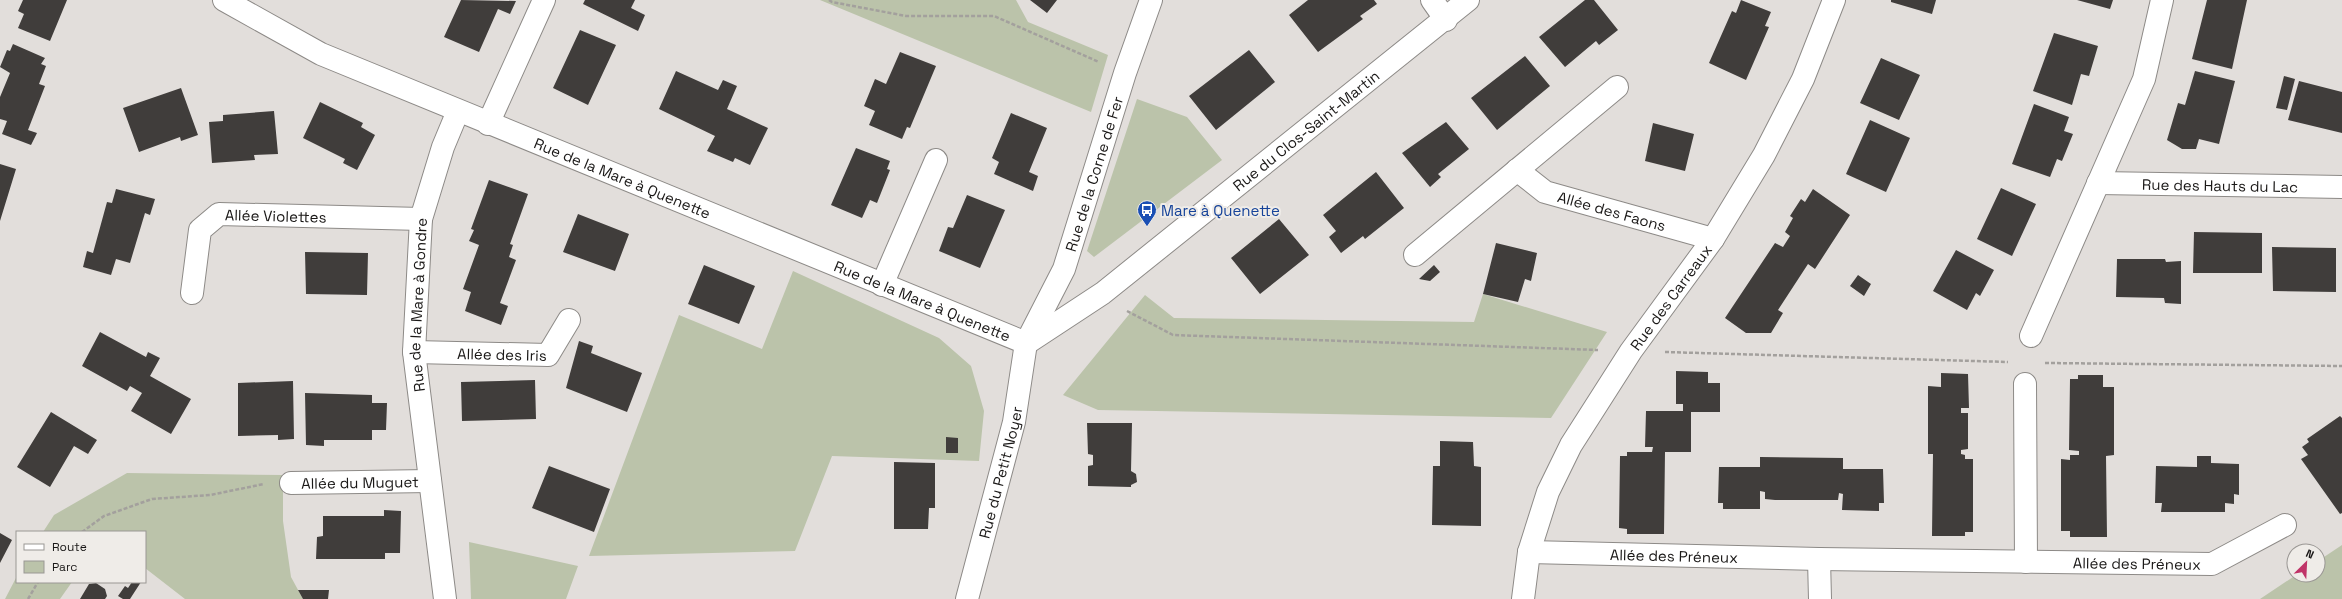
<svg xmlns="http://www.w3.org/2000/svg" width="2342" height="599" viewBox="0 0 2342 599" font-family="'Space Grotesk',sans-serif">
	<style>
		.green { fill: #bbc3aa }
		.building { fill: #403d3b }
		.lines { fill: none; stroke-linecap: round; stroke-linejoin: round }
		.minor-casing { stroke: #8d8a87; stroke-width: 24 }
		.path { stroke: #a3a09d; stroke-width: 2.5; stroke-dasharray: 4 2; stroke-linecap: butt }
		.minor { stroke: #fff; stroke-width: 22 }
		.labels { text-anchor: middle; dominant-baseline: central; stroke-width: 4; stroke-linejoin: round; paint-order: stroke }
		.street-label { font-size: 15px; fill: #1a1817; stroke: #efece8 }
		.transit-label { font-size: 15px; fill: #164399; stroke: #efece8; text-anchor: start }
	</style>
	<rect width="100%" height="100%" fill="#e2dedb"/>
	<path class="green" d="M820 0H1016L1028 22 1108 55 1091 112Z
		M1137 99 1187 117 1222 160 1094 257 1087 251Z
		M793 271 939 338 971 366 984 411 979 461 832 456 795 551 589 556 679 315 762 349Z
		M1483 294 1607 332 1551 418 1098 410 1063 395 1145 295 1174 318 1474 322Z
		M127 473 283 475V521L291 577 303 599H185L145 568V532H43L54 515Z
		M469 542 578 566 566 599H471Z
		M2342 545V599H2260L2296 575H2318V561Z
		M17 576V582H72L60 599H5Z"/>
	<path class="building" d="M23 0H67L50 41 18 28 24 14 18 11Z
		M461 0 516 1 510 14 498 9 479 52 444 37Z
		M585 0H635L631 8 645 15 638 31 583 4Z
		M1030 0H1057L1047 13Z
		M1308 0H1374L1377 4 1360 16 1363 19 1318 52 1289 15Z
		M1585 0H1594L1618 30 1599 45 1596 41 1565 67 1539 37Z
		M1741 0 1771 12 1765 26 1769 27 1746 80 1709 63 1732 11 1736 13Z
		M1891 0H1936L1932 14 1891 2Z
		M2077 0H2113L2110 9Z
		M2207 0H2247L2232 69 2192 59Z
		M580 30 616 45 588 105 553 88Z
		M2054 33 2098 46 2089 76 2081 74 2072 105 2033 91Z
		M13 44 45 58 41 64 46 66 39 84 45 86 28 130 37 133 31 145 2 134 7 121 0 119V97L10 73 0 67 7 50 10 51Z
		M1249 50 1275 82 1216 130 1189 96Z
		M900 52 936 66 910 128 907 127 902 139 869 125 875 111 864 106 875 79 886 84Z
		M1525 56 1550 86 1497 130 1471 98Z
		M1881 58 1920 75 1899 120 1860 103Z
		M676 71 718 90 723 80 737 86 727 109 768 128 750 165 735 158 733 162 707 151 715 136 659 109Z
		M2195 71 2235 81 2219 144 2199 139 2196 149H2182L2167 140 2178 103 2185 105Z
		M2284 76 2295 79 2287 110 2276 108Z
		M2299 81 2342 92V133L2288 120Z
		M181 88 198 135 181 141 180 137 139 152 123 108Z
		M320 102 363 123 361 127 375 135 357 170 343 163 345 159 303 138Z
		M2034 104 2069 117 2064 131 2073 134 2062 161 2057 159 2050 177 2012 164Z
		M274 111 278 154 254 155 255 160 212 163 209 122 223 121V115Z
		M1011 113 1047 128 1029 172 1038 176 1033 191 994 174 999 162 992 158Z
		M1870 120 1910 138 1886 192 1846 174Z
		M1446 122 1469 149 1438 174 1441 177 1430 187 1402 153Z
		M1653 123 1694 134 1685 171 1645 161Z
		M856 148 890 161 887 169 890 170 877 203 870 200 862 218 831 205Z
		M0 164 16 169 0 221Z
		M1376 172 1404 208 1365 239 1363 236 1341 253 1329 237 1336 231 1323 215Z
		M489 180 528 194 510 244 513 245 509 257 516 260 500 303 508 306 501 325 465 311 471 292 463 289 479 245 469 241 474 230 471 229Z
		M2001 188 2036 204 2012 256 1977 239Z
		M116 189 155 199 150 215 145 213 130 263 116 259 111 275 83 267 87 251 93 253 107 202 112 203Z
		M1813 189 1850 215 1815 269 1808 264 1778 310 1783 313 1771 333H1746L1725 318 1775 243 1783 247 1790 236 1785 232 1793 218 1790 216 1801 199 1805 202Z
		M967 195 1005 210 980 268 939 251 948 227 953 228Z
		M578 214 629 234 615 271 563 252Z
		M1279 219 1309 255 1260 294 1231 258Z
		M2194 232 2262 233V273H2193Z
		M1496 243 1537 253 1531 281 1525 279 1518 302 1483 294Z
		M2272 247 2336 248V292L2273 291Z
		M1956 250 1994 270 1980 296 1976 293 1967 310 1933 291Z
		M305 252 368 253 367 295 306 294Z
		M2117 259H2165L2166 262 2181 261V304L2165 303 2164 298 2116 297Z
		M704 265 755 286 739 324 688 304Z
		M1434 265 1440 272 1430 281 1419 279Z
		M1858 275 1871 284 1864 296 1850 286Z
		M100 332 146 357 148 352 160 358 150 376 191 399 171 434 131 411 142 393 130 386 127 391 82 366Z
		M579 341 593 346 591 353 642 373 627 412 566 388Z
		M1676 371 1708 372V383H1720V412H1691V452H1665L1664 534H1627V529L1619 528 1620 456H1627V452H1652L1653 447H1645L1646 411H1683V404H1676Z
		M1941 373 1968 374 1969 408H1961V413H1968V449L1961 450V454L1965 455V459H1973V532H1965V536H1932L1933 454H1928V386L1941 387Z
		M2078 375H2103V387H2114V455L2106 456 2107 537H2070V531H2061V459L2070 460V455H2079V451L2069 450 2070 379H2078Z
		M535 380 536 419 462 421 461 382Z
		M293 381 294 439 278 440V435L238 436V383Z
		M305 393 372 395V403H387L386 430H372V440H324V446L306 445Z
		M51 412 97 440 88 454 74 446 50 487 17 467Z
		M2340 416 2342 418V513L2340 514 2301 459 2308 455 2302 447 2309 442 2307 439Z
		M1087 423H1132L1131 471 1136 474 1137 482 1131 485V487L1088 486V466L1093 465V455L1088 454Z
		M946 437 958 438V453H946Z
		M1440 441 1473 442 1474 466 1481 467V526L1432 525 1433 466H1440Z
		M2197 456H2211V463L2239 464V495L2234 494V504L2225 503V512H2161L2162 503H2155L2156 466 2197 467Z
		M1760 457 1843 458V469H1883L1884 503H1879V511L1842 510 1843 494 1839 493 1838 500H1775L1765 499V492L1760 491V509H1723V503H1718L1719 467H1760Z
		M894 462 935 463V508H929L928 529H894Z
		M549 466 610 489 594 532 532 508Z
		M384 510 401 511 400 553H385V559H316L317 537 323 536V516H384Z
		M0 533 12 540 0 563Z
		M132 582H141L130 599H123L118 596 125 586 128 588Z
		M96 583 105 589 107 596 105 599H80L89 584Z
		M298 590H329L328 599H303Z"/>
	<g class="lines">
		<g class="minor-casing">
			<g id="minor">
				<path id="s1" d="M224 0 321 54 1026 343"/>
				<path d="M1432 0 1446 20"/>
				<path d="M488 124 544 0"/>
				<path id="s2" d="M1517 170 1545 192 1713 239"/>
				<path id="s3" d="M2098 183 2342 187"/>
				<path d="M1415 255 1617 87"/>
				<path d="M882 285 936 160"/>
				<path id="s4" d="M192 293 200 230 219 214 421 219"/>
				<path d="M2031 336 2144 79 2162 0"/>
				<path id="s5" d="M1027 343 1103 293 1468 0"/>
				<path id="s6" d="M414 352 548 355 569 320"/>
				<path d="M2025 384 2026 562"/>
				<path id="s7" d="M291 483 430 481"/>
				<path id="s8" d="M1529 552 1819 559 2212 564 2285 525"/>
				<path d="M1819 559 1820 599"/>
				<path id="s9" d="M445 599 414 352 421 219 443 147 458 111"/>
				<path id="s10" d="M967 599 1014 422 1026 343 1064 269 1125 73 1151 0"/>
				<path id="s11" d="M1523 599 1529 552 1548 492 1571 445 1631 351 1713 239 1764 155 1803 79 1834 0"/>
			</g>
		</g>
		<path class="path" d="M829 0 832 2 906 16H994L1099 62
			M1127 311 1173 335 1598 350
			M1665 352 2008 362
			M2045 363 2342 366
			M82 532 104 516 152 499 210 495 264 484
			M28 599 38 582"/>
		<use href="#minor" class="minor"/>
	</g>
	<defs>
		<g id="bus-pin" transform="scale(1)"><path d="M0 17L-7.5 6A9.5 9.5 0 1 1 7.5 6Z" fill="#1a4fb4" stroke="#efece8"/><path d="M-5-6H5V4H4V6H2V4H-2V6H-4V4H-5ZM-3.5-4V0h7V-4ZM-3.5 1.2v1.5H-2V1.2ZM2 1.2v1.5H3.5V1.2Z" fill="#fff"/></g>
	</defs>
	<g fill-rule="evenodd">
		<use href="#bus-pin" x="1147" y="210"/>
	</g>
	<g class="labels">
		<g class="street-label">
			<text stroke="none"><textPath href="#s5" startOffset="351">Rue du Clos-Saint-Martin</textPath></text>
			<text stroke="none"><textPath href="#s10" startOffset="446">Rue de la Corne de Fer</textPath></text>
			<text stroke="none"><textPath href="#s1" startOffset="437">Rue de la Mare à Quenette</textPath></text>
			<text stroke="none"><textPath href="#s3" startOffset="122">Rue des Hauts du Lac</textPath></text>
			<text stroke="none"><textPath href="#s2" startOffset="105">Allée des Faons</textPath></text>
			<text stroke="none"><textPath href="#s4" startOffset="145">Allée Violettes</textPath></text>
			<text stroke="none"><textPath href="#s11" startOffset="341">Rue des Carreaux</textPath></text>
			<text stroke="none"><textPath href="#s1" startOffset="761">Rue de la Mare à Quenette</textPath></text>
			<text stroke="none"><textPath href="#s9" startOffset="296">Rue de la Mare à Gondre</textPath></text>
			<text stroke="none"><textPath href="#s6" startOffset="88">Allée des Iris</textPath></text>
			<text stroke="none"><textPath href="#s10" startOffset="131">Rue du Petit Noyer</textPath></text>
			<text stroke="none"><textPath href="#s7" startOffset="69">Allée du Muguet</textPath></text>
			<text stroke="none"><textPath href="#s8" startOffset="145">Allée des Préneux</textPath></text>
			<text stroke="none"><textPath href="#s8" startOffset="608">Allée des Préneux</textPath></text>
		</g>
		<g class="transit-label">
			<text x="1161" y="210">Mare à Quenette</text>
		</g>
	</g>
	<rect x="16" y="531" width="130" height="52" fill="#efece8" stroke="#9a9794"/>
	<rect x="24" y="544" width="20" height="6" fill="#ffffff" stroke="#9a9794"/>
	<text x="52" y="551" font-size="12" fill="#1a1817">Route</text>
	<rect x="24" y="561" width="20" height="12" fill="#bbc3aa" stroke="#9a9794"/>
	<text x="52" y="571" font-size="12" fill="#1a1817">Parc</text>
	<g transform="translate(2306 563) rotate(24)"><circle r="19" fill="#efece8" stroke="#9a9794"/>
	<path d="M0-3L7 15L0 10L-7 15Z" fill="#c03468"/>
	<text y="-6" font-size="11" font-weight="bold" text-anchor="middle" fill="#1a1817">N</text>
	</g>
</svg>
